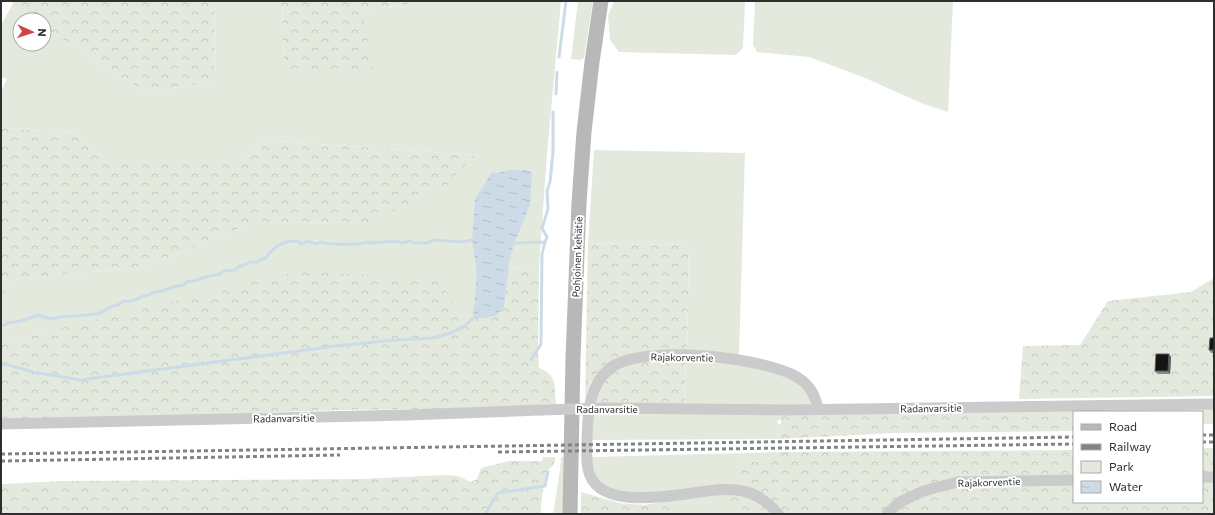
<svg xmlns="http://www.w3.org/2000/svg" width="1215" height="515" viewBox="0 0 1215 515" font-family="Commissioner,sans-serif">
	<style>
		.green { fill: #e3eadd }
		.forest { fill: url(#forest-crowns) }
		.water { fill: url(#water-ripples) }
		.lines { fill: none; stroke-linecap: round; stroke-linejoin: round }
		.stream { stroke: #ccdbe7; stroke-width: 3 }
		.street { stroke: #cbcbcb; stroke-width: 11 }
		.secondary { stroke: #b8b8b8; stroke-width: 15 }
		.rail { stroke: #838383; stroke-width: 3; stroke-dasharray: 4 3; stroke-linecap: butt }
		.street-bridge { stroke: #cbcbcb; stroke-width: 11 }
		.wall { fill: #8a8a8a }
		.shaded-wall { fill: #5b5b5b }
		.building { fill: #151515; stroke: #5b5b5b }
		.labels { text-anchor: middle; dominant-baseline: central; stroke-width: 4; stroke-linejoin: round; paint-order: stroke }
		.street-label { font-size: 10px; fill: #2e2e2e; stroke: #fff }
	</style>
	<defs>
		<pattern id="forest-crowns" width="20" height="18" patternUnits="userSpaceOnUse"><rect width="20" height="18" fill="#e3eadd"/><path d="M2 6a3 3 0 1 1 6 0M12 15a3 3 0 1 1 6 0" fill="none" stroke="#c3c9be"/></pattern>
		<pattern id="water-ripples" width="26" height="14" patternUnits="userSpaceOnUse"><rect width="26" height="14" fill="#ccdbe7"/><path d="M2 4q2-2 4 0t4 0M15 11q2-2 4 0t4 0" fill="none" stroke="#b0bcc6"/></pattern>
	</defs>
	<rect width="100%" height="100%" fill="#fff"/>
	<path class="green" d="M215 1H282L284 69 362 10 411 4 410 1H561L547 154 539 266 503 268 480 315 46 332 1 345V293L4 292 13 279 146 267 251 223 370 222 475 155 263 140 238 159H100L74 133 1 128V91L7 79 1 77V25L11 7 33 20H20V44H44V27L145 92 214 82Z
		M578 1H593L584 58 580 60 571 59Z
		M614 1H745L743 48 736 55 619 52 610 40 608 16Z
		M755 1H953L948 112 921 103 863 77 809 57 757 52 753 45Z
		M594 150 745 153 739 356 687 353 689 245 588 243Z
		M686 358 760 366 801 384 812 400 807 407H684Z
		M1214 407V424H1202V412H1074V417H1014L994 410Z
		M777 412 779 439 590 440 591 413Z
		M779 452 766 460 741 464 745 488 653 497 606 493 593 476 591 457Z
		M561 457H566L565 514H553L560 470Z
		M731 492V514H675V500Z"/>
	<path class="forest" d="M14 1H215L214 82 145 92 44 27V20H33L11 7Z
		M282 1H410L411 4 362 10 373 69H284Z
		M1 128 74 133 100 159H238L263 140 475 155 446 186 370 222 251 223 146 267 13 279 4 292 1 293Z
		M588 243 689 245 687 353 662 351 597 375 590 384 585 398Z
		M539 266 538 352 539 368C558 375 554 387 556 404H540V408L342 410 1 421V345L46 332 296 272 438 277 461 316 480 315 503 268Z
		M1214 278V396L1019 399 1023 346 1080 345 1108 301 1191 292Z
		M686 358 684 407 592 404 606 375 627 363Z
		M994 410 1014 417H1074V431L895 433 779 439 778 424H781V420H777V412Z
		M1202 448H1214V475H1202Z
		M1074 450V476H982L885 509 880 514H782L745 488 740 481 741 464 766 460 779 452Z
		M543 457H555C555 467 550 466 547 473 543 485 541 501 541 514H1V484L64 481 360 479 445 475 458 476 471 482 477 479 481 468 509 461H542Z
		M1202 481H1214V514H894L903 505 926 494 957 487 1074 484V502H1202Z
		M581 492 619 503 644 505 675 500V514H581Z
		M731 492 756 499 775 514H731Z"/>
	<path class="water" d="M510 170H527L532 172 530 204 525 218 514 243 509 263 504 307 497 315 485 318H473L477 273 472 240 475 199 492 172 496 173Z"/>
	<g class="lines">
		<path class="stream" d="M559 57 566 1
			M556 94 557 72
			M545 242 547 237 542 228 548 209 547 191 550 182 553 152V112
			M514 243 545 242 542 254 541 344 531 360
			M1 325H5L7 323 21 321 38 315 51 319 62 317 98 314 112 306 118 305 124 301C136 303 137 296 149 295L152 293 162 291 173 287 183 285 189 281H194L205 277 220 274 223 271 235 270 240 266H242L250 262H258L259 260 266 258C273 247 284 240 298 241L301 244 309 241C313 244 316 245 320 242 333 245 356 245 370 242L371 243C377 242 382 243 389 241 393 243 397 240 402 243L410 241 414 243H426L435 240 461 242 472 240
			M1 363 33 372 80 380 336 346 394 340 433 338 451 333 466 325 473 318
			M485 514 498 493 545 486 548 472"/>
		<path class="street" d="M604 408 787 410 1214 404
			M1 424 408 415 540 410
			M1202 477H1214
			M778 514C769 503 757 494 743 491 735 490 724 489 716 490 681 493 597 515 588 469 586 460 587 449 587 439 588 414 588 387 609 369 640 343 763 357 797 377 810 385 815 395 818 409
			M887 514 900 502 921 492 934 488 958 482 1074 480"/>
		<path class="secondary" d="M570 514 573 358 579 203 584 132 592 62 601 1"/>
		<path class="rail" d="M1202 435H1214
			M1202 442H1214
			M498 452 1074 444
			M1 454 1074 437
			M1 461 340 455"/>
		<path class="street-bridge" d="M540 410 604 408"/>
	</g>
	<path class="wall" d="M1214 338V353H1211L1209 350Z
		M1171 357 1170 374H1158L1155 371Z"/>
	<path class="shaded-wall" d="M1169 354 1171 357 1170 374 1168 371Z"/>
	<path class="building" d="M1210 338H1214V350H1209Z
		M1156 354H1169L1168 371H1155Z"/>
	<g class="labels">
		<g class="street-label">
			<text transform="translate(577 257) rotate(-88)">Pohjoinen kehätie</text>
			<text transform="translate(682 357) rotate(1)">Rajakorventie</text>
			<text transform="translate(931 408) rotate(-1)">Radanvarsitie</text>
			<text x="607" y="409">Radanvarsitie</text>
			<text transform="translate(284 418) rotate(-1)">Radanvarsitie</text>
			<text transform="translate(989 482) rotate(-2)">Rajakorventie</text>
		</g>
	</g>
	<rect width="1215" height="515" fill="none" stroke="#2e2e2e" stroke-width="4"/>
	<rect x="1073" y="411" width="130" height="92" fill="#ffffff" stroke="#ababab"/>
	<rect x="1081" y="424" width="20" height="6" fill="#b8b8b8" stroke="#ababab"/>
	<text x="1109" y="431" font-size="12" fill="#2e2e2e">Road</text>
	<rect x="1081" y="444" width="20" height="6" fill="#838383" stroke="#ababab"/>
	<text x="1109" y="451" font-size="12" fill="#2e2e2e">Railway</text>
	<rect x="1081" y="461" width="20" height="12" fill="#e3eadd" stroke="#ababab"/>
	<text x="1109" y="471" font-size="12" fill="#2e2e2e">Park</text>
	<rect x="1081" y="481" width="20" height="12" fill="url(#water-ripples)" stroke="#ababab"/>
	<text x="1109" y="491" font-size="12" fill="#2e2e2e">Water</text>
	<g transform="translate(32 32) rotate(93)"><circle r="19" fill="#ffffff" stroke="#ababab"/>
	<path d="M0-3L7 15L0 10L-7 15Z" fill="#d14444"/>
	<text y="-6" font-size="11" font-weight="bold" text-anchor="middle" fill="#2e2e2e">N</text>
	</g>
</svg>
